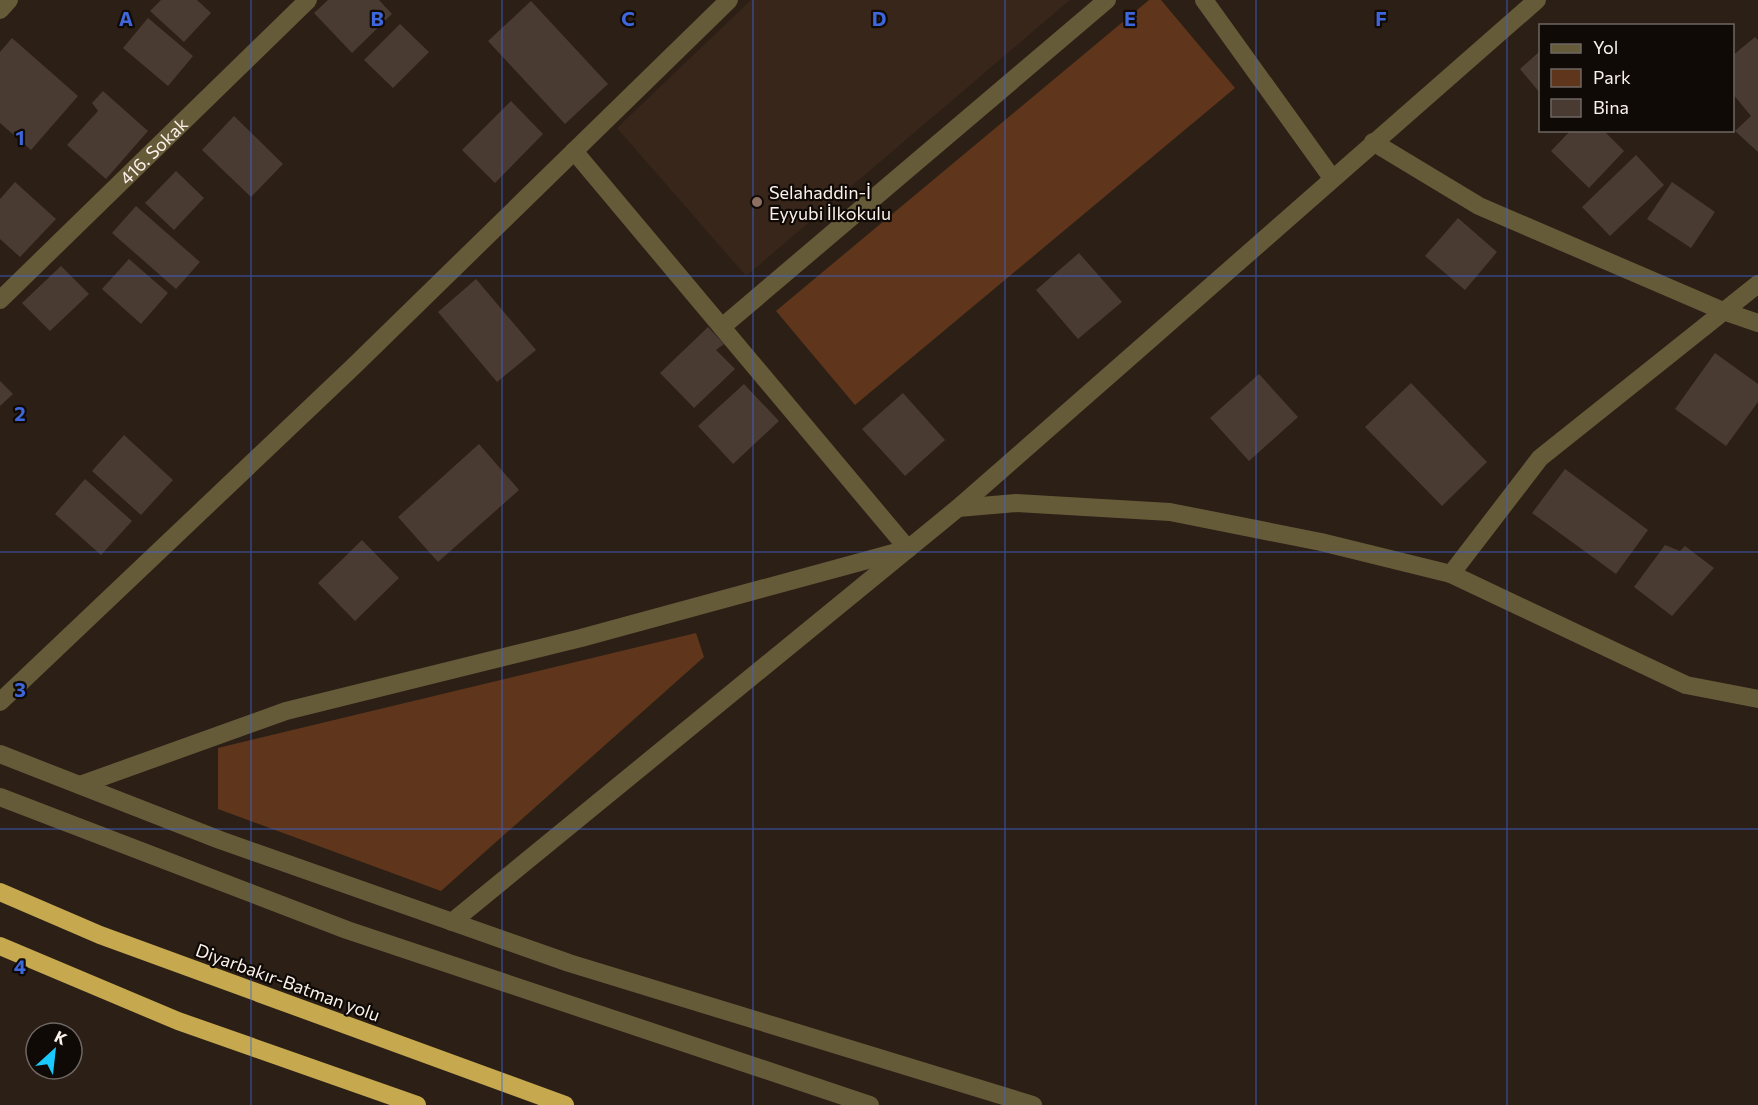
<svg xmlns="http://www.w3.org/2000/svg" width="1758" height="1105" viewBox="0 0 1758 1105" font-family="Commissioner,sans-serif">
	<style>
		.built { fill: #39261a }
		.green { fill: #5f361b }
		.building { fill: #4a3b32 }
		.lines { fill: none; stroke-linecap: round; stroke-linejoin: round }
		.minor { stroke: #665b39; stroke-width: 18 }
		.highway { stroke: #c6a94f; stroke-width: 18 }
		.grid { fill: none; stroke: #3e67db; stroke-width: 1.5; stroke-opacity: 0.55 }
		.education-dot { fill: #8d6e63; stroke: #100a07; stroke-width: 2 }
		.labels { text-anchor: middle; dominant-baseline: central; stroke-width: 4.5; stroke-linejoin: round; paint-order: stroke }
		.street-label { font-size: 18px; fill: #fbf2ec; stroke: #100a07 }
		.poi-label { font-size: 18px; fill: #fbf2ec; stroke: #100a07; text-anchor: start }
		.grid-label { font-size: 20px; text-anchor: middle; font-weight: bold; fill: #3e67db; stroke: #100a07; stroke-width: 4.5; stroke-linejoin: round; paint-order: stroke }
	</style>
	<rect width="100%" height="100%" fill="#2c1f16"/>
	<path class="built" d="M751 0H1070L746 276 617 128Z"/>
	<path class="green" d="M1149 0H1161L1235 88 855 405 776 311Z
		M696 633 704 657 441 891 218 809V748Z"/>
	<path class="building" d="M161 0H197L211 13 184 42 150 11Z
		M328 0H379L392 14 352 53 314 13Z
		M531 1 608 84 565 124 488 41Z
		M148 18 193 56 168 86 123 48Z
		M400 24 429 52 393 88 364 60Z
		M1755 37 1758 40V152L1735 131 1751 116 1732 93V56Z
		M12 38 78 96 31 150 0 123V52Z
		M1540 51V93L1520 69Z
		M103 91 148 131 106 179 67 145 98 111 92 103Z
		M511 101 543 134 495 183 462 150Z
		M234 116 283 164 251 197 202 150Z
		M1571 130H1603L1624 151 1589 188 1551 151Z
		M1636 155 1664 185 1610 236 1582 207Z
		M176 171 204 198 174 230 145 203Z
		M15 182 56 219 20 257 0 239V199Z
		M1672 182 1715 212 1691 248 1647 219Z
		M136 206 200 262 176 289 112 233Z
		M1458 218 1497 252 1465 290 1425 256Z
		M1079 253 1122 302 1078 339 1036 290Z
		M129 259 168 293 141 324 102 289Z
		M61 266 89 294 50 331 22 303Z
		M476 279 536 350 497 382 438 312Z
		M708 327 724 344 716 350 735 369 694 408 660 373Z
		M1715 353 1758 384V402L1726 446 1675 409Z
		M1259 374 1298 417 1249 461 1210 418Z
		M0 381 13 394 0 406Z
		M1411 383 1487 462 1442 506 1365 427Z
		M744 384 779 421 733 464 698 426Z
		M903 393 945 440 905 476 862 429Z
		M124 435 173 480 141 515 92 471Z
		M479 444 519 490 438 562 398 517Z
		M1565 469 1648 530 1616 574 1532 513Z
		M85 479 132 521 101 555 55 514Z
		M362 540 399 578 355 621 318 583Z
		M1665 545 1680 551 1685 546 1714 568 1672 616 1634 587Z"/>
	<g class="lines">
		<g class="minor">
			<path d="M1204 0 1332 178"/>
			<path d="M0 10 9 0"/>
			<path d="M1373 142 1479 206 1723 311 1758 323"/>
			<path id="s1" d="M0 300 308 0"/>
			<path d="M722 327 1107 0"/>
			<path d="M958 508 1016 503 1170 512 1321 542 1451 574 1686 685 1758 699"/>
			<path d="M1451 574 1540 458 1758 284"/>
			<path d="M0 702 354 366 729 0"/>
			<path d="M0 754 220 840 569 963 1033 1105"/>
			<path d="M80 785 286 711 581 638 908 549 574 151"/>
			<path d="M0 797 347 930 870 1105"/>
			<path d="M452 922 958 508 1537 0"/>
		</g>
		<path class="highway" d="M0 892 100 935 565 1105
			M0 946 178 1021 417 1105"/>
	</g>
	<path class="grid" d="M251 0V1105M502 0V1105M753 0V1105M1005 0V1105M1256 0V1105M1507 0V1105M0 276H1758M0 552H1758M0 829H1758"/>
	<circle class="education-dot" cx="757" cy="202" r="6"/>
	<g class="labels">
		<g class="street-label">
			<text stroke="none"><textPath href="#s1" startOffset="214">416. Sokak</textPath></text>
			<text transform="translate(288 982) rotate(20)">Diyarbakır-Batman yolu</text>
		</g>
		<g class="poi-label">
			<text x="769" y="192">Selahaddin-İ<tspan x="769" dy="21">Eyyubi İlkokulu</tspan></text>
		</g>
	</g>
	<g class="grid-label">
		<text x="126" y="26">A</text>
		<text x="377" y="26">B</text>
		<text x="628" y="26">C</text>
		<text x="879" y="26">D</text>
		<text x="1130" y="26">E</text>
		<text x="1381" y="26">F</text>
		<text x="20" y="145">1</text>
		<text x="20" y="421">2</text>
		<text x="20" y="697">3</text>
		<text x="20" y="974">4</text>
	</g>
	<rect x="1539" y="24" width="195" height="108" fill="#100a07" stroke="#6e6763" stroke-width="1.5"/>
	<rect x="1551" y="44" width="30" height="9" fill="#665b39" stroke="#6e6763" stroke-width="1.5"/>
	<text x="1593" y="54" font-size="18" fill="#fbf2ec">Yol</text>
	<rect x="1551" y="69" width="30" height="18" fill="#5f361b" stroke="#6e6763" stroke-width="1.5"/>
	<text x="1593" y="84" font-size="18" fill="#fbf2ec">Park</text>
	<rect x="1551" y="99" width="30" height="18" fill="#4a3b32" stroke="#6e6763" stroke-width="1.5"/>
	<text x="1593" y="114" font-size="18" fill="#fbf2ec">Bina</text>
	<g transform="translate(54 1051) rotate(27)"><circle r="28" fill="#100a07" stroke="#6e6763" stroke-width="1.5"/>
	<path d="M0-4.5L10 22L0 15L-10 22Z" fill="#1acafc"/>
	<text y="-9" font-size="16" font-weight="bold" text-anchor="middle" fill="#fbf2ec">K</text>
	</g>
</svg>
